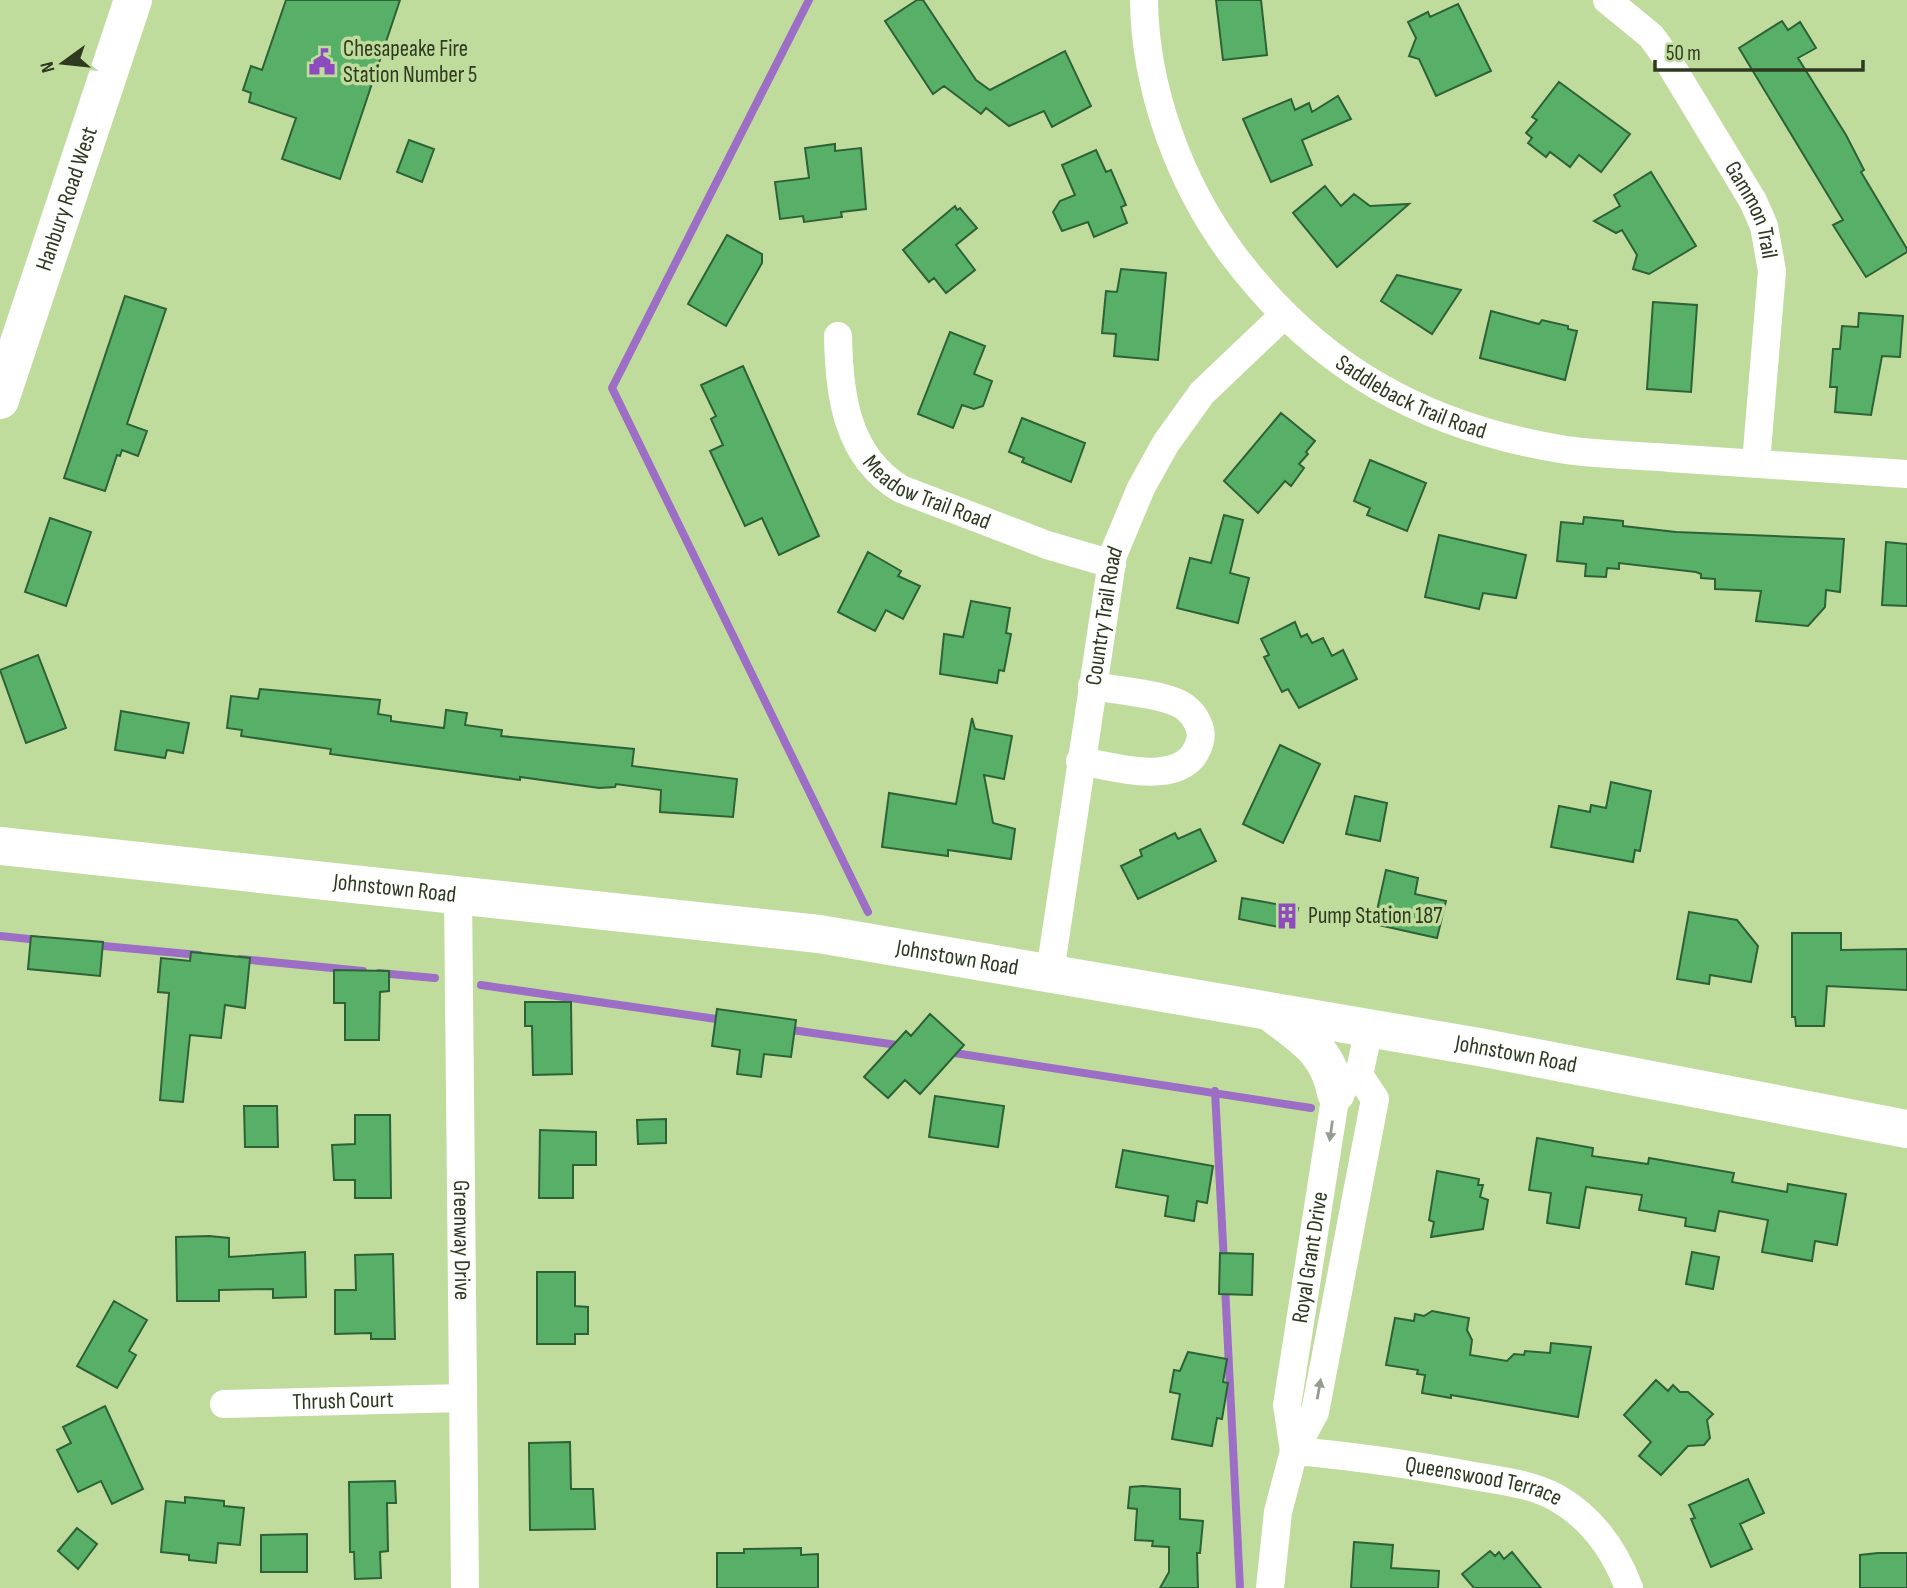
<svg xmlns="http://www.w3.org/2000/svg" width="1907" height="1588" viewBox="0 0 1907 1588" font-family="'Sofia Sans Condensed',sans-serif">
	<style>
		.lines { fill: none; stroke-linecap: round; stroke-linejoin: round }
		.stream { stroke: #9d6ec5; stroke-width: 8 }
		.building { fill: #58b068; stroke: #2d6237; stroke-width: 2 }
		.minor { stroke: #fff; stroke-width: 28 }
		.secondary { stroke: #fff; stroke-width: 38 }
		.oneway { fill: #969c90 }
		.labels { text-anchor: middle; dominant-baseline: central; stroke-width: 7; stroke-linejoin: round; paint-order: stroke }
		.poi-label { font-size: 23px; fill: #2e3920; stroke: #c0dc9d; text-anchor: start }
		.street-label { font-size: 23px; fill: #2e3920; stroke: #c0dc9d }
	</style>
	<rect width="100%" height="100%" fill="#c0dc9d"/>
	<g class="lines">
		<path class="stream" d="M809 0 612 388 868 912
			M0 936 39 940
			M93 945 199 955
			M240 959 363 971
			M379 973 435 978
			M481 985 723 1020
			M785 1029 904 1046
			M948 1052 1311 1108
			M1215 1091 1224 1263
			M1225 1286 1240 1588"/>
	</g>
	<path class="building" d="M286 0H400L340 179 282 159 296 118 249 102 251 93 243 90 251 66 262 70Z
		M917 0H923L976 80 990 90 1065 51 1091 106 1052 127 1044 111 1009 126 986 108 981 114 944 86 933 94 885 21Z
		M1216 0H1261L1267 55 1223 60Z
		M1458 4 1491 71 1436 96 1419 59 1409 56 1416 38 1408 22 1428 12 1430 17Z
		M1782 21 1788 30 1800 22 1816 48 1798 58 1846 135 1864 170 1861 172 1907 249V252L1866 277 1833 225 1843 220 1739 48Z
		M1559 82 1630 134 1601 172 1579 155 1570 167 1550 152 1546 157 1528 143 1532 138 1526 133 1537 120 1532 117Z
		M1338 96 1351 119 1302 140 1312 165 1271 182 1243 119 1291 99 1295 110 1309 103 1312 112Z
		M409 140 434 149 422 182 397 172Z
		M835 144V151L861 148 866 209 841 212 842 217 804 222 803 216 780 219 775 182 809 178 805 148Z
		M1096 150 1106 172 1111 170 1126 205 1121 207 1127 223 1094 237 1088 222 1062 231 1053 212 1060 201 1075 195 1062 165Z
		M1651 172 1696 246 1649 274 1633 269 1637 255 1622 230 1616 233 1594 221 1620 206 1614 195Z
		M1325 186 1341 206 1354 194 1370 206 1409 204 1337 267 1293 213Z
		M955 206 957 210 960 208 977 228 956 245 975 270 946 293 934 278 929 282 903 250Z
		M727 235 762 254V263L726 326 688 304Z
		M1121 269 1166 273 1158 360 1114 356 1116 334 1102 333 1106 291 1117 292Z
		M1397 275 1461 290 1432 334 1381 301Z
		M125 296 166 309 127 424 147 431 138 456 122 450 120 456 117 455 105 491 64 478Z
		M1653 302 1697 305 1691 392 1647 389Z
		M1491 311 1539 324 1542 320 1568 326V329L1577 331 1565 380 1480 358Z
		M1859 313 1903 316 1900 357 1882 356 1871 415 1835 412 1837 387H1830L1833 349H1840L1842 326 1858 327Z
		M950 332 985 346 974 374 992 381 983 406 974 409 962 405 953 428 918 414Z
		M743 366 819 536 779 555 762 518 745 526 710 451 723 445 711 419 716 416 701 385Z
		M1281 413 1315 441 1306 452 1308 454 1299 464 1304 468 1291 486 1285 481 1258 513 1224 481Z
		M1022 418 1085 443 1071 482 1022 462 1024 458 1009 452Z
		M1370 460 1426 483 1407 531 1367 515 1370 508 1354 501Z
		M1224 515 1243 520 1230 573 1249 578 1238 623 1177 608 1190 558 1211 563Z
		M1584 517 1623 521V526L1676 532 1844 539 1840 592 1826 590 1825 607 1808 626 1756 621 1761 591 1715 589V579L1701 578V574L1696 572 1619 563V569L1607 568 1606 577 1585 576 1586 564 1557 561 1561 522 1583 524Z
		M50 518 91 532 66 606 25 592Z
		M1439 535 1526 555 1516 598 1483 593 1479 609 1425 597Z
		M1886 542 1907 544V606L1882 605Z
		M868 552 901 571 898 576 920 586 903 619 886 610 875 631 838 612Z
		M971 601 1010 608 1006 633 1011 634 1004 671 999 670 997 683 940 674 944 634 963 637Z
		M1295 622 1301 637 1307 634 1312 643 1323 638 1332 656 1343 650 1357 679 1299 708 1288 689 1282 692 1264 657 1269 655 1261 639Z
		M38 655 66 728 26 743 0 670Z
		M260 689 380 700 378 714 391 716V721L444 728 446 710 467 713 465 725 502 730 501 736 634 749 632 766 737 779 733 817 660 812 661 790 616 784 615 787 599 788 520 777V780L330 754 331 749 241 736 242 730 227 728 231 696 258 699Z
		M121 711 189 723 183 753 167 750 165 758 115 750Z
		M972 718 975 729 1012 736 1004 779 984 775 993 823 1015 829 1011 859 948 850V856L882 847 889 793 956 804Z
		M1280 745 1320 764 1283 843 1243 824Z
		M1611 782 1651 791 1640 851 1635 850 1633 862 1551 847 1559 806 1590 812 1591 805 1606 808Z
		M1355 796 1387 803 1380 841 1346 834Z
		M1200 829 1216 861 1138 899 1121 866 1142 856 1140 850 1175 833 1178 839Z
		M1386 870 1418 878 1415 894 1446 901 1437 938 1374 924Z
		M1242 898 1298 908 1293 930 1239 919Z
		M1689 912 1737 920 1758 946 1751 982 1710 975 1709 984 1677 979Z
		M1792 933H1841V950L1907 949V990L1827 986 1824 1026H1796L1795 1017H1792Z
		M31 936 103 942 100 976 28 969Z
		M191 952 250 958 245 1008 225 1005 221 1038 190 1035 183 1102 160 1100 169 993 158 992 161 958 190 961Z
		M334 970 389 971V991L380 992 379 1040H345V1003H334Z
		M525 1002H571L572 1074 533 1075 532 1026H525Z
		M717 1009 796 1020 791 1057 764 1054 761 1077 737 1074 740 1050 712 1046Z
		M930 1014 964 1045 920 1094 905 1080 888 1098 864 1077 906 1031 911 1036Z
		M935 1096 1004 1106 998 1147 929 1137Z
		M244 1106H277L278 1147H245Z
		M355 1115H390L391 1198H355V1180H334L332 1145 355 1144Z
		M666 1119V1143L638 1144 637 1120Z
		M540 1130 596 1132V1165H573V1198H539Z
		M1537 1138 1593 1148 1592 1156 1648 1164 1649 1158 1734 1173 1732 1182 1787 1192 1788 1184 1846 1194 1837 1245 1815 1241 1812 1261 1762 1252 1768 1220 1719 1211 1715 1231 1685 1226 1686 1218 1639 1210 1642 1195 1586 1187 1579 1228 1547 1223 1551 1193 1529 1190Z
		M1123 1150 1213 1166 1207 1203 1197 1201 1194 1221 1165 1216 1168 1196 1116 1187Z
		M1437 1171 1479 1179 1478 1185H1483L1480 1197 1488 1200 1483 1229 1431 1237 1434 1222 1429 1220Z
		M209 1236 229 1238V1257L305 1252 306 1297 273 1298V1289L219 1290V1301H177L176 1237Z
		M1692 1252 1719 1257 1713 1289 1686 1284Z
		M1220 1253 1253 1254 1252 1295 1219 1294Z
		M393 1254 395 1339H371V1333L335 1334V1290H356L355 1255Z
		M537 1272H575V1306L588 1307V1334H575V1344H537Z
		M114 1301 147 1320 129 1351 136 1355 117 1388 77 1366Z
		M1432 1311 1469 1318 1467 1330 1472 1340 1470 1355 1507 1361 1514 1354 1524 1355 1525 1351 1550 1353 1551 1343 1591 1347 1578 1417 1451 1395V1398L1422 1393 1425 1375 1417 1374 1418 1370 1386 1365 1395 1318 1414 1321 1415 1314 1424 1316Z
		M1188 1352 1227 1359 1223 1382 1228 1383 1222 1419 1217 1418 1212 1446 1172 1439 1180 1394 1170 1392 1174 1370 1180 1371Z
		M1656 1380 1668 1391 1673 1385 1680 1392H1688L1713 1414 1707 1420 1710 1438 1704 1445 1688 1446 1661 1475 1639 1456 1651 1442 1624 1415Z
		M105 1406 143 1489 112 1504 101 1481 78 1492 57 1450 71 1443 63 1427Z
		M570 1442 571 1489H593L595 1529 530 1530 529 1443Z
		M1748 1479 1764 1513 1740 1524 1752 1549 1711 1567 1691 1519 1695 1518 1689 1505Z
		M395 1481 396 1503H387L388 1551 380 1552 381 1578 355 1579 354 1552H350L349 1482Z
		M1143 1486 1180 1489V1519L1203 1521 1200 1553H1197L1198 1588H1160L1169 1572V1547L1152 1546 1153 1541 1135 1540 1137 1509 1128 1508 1130 1487Z
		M185 1497 224 1501V1506L244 1508 240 1545 218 1543 216 1563 189 1560V1555L161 1552 166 1501 185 1503Z
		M77 1528 97 1544 78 1569 58 1551Z
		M307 1534V1572H261V1535Z
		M1354 1542 1393 1545 1391 1568 1439 1571 1438 1588H1351Z
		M801 1548V1555L818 1554V1588H717V1553H744V1549Z
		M1490 1551 1495 1556 1499 1552 1504 1559 1512 1552 1541 1588H1474L1462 1574Z
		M1878 1553H1907V1588H1860V1555Z"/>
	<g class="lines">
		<g class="minor">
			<path id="s1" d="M1144 0C1145 89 1180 184 1233 255 1317 367 1423 426 1560 449 1596 455 1634 455 1670 458 1749 464 1828 468 1907 474"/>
			<path id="s2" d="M1607 0 1651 36 1664 54 1753 201 1764 226 1772 271 1756 463"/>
			<path id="s3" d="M838 336C839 394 846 456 901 489L1047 545 1112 564"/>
			<path d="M1080 761C1116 767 1187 790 1200 741 1203 729 1195 715 1186 708 1170 694 1114 690 1092 686"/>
			<path id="s4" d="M458 894 465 1588"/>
			<path id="s5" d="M1050 972 1113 555 1141 488 1166 443 1202 393 1284 315"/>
			<path id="s6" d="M224 1404 463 1398"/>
			<path id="s7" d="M1294 1451 1287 1405 1336 1093 1359 1075 1369 1029"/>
			<path id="s8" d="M1294 1451C1355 1456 1414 1465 1474 1476 1502 1481 1532 1484 1557 1498 1592 1518 1615 1551 1629 1588"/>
			<path d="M1270 1588 1278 1512 1294 1451 1315 1412 1375 1099 1359 1075"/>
		</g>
		<g class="secondary">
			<path id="s9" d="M0 400 133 0"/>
			<path id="s10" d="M0 846 819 934 1479 1047 1907 1129"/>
			<path d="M1273 1014C1305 1039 1328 1051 1336 1093"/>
		</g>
	</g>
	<defs><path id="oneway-solid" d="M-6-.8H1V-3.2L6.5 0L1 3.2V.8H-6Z" transform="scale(1.75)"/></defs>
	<g class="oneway">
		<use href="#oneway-solid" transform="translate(1331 1131) rotate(98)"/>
		<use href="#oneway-solid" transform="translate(1319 1389) rotate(-80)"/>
	</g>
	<defs>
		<g id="civic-bare" transform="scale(2.1)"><path d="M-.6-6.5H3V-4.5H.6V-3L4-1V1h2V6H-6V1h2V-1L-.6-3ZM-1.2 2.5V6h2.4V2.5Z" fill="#8d4bbf" stroke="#c0dc9d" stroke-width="2.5" paint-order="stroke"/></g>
		<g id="building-bare" transform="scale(2.1)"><path d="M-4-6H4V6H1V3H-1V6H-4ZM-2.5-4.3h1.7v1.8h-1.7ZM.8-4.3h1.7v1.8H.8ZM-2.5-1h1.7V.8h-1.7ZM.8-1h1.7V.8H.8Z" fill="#8d4bbf" stroke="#c0dc9d" stroke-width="2.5" paint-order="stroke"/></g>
	</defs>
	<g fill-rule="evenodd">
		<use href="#civic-bare" x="322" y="62"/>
		<use href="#building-bare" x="1287" y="916"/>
	</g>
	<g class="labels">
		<g class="poi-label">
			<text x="343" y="49">Chesapeake Fire<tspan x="343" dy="26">Station Number 5</tspan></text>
			<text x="1308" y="916">Pump Station 187</text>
		</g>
		<g class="street-label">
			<text stroke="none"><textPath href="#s9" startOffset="212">Hanbury Road West</textPath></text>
			<text stroke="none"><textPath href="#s2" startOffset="259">Gammon Trail</textPath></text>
			<text stroke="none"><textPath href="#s1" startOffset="506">Saddleback Trail Road</textPath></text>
			<text stroke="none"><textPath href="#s3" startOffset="198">Meadow Trail Road</textPath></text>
			<text stroke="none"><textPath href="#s5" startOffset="360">Country Trail Road</textPath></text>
			<text stroke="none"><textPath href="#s10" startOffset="397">Johnstown Road</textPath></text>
			<text stroke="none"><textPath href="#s10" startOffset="964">Johnstown Road</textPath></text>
			<text stroke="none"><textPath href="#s10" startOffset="1531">Johnstown Road</textPath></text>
			<text stroke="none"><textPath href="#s4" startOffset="346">Greenway Drive</textPath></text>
			<text stroke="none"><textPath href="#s7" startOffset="196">Royal Grant Drive</textPath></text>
			<text stroke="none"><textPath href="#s6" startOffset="119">Thrush Court</textPath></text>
			<text stroke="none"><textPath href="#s8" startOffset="192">Queenswood Terrace</textPath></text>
		</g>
	</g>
	<g transform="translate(63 63) rotate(255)" stroke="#c0dc9d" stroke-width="5" paint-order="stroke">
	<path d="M0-5L12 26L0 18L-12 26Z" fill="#2e3920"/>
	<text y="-10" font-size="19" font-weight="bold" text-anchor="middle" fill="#2e3920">N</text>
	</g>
	<path d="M1655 60v10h208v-10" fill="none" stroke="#2e3920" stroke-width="3.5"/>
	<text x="1666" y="60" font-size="21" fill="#2e3920" stroke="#c0dc9d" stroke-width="5" paint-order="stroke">50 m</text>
</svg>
